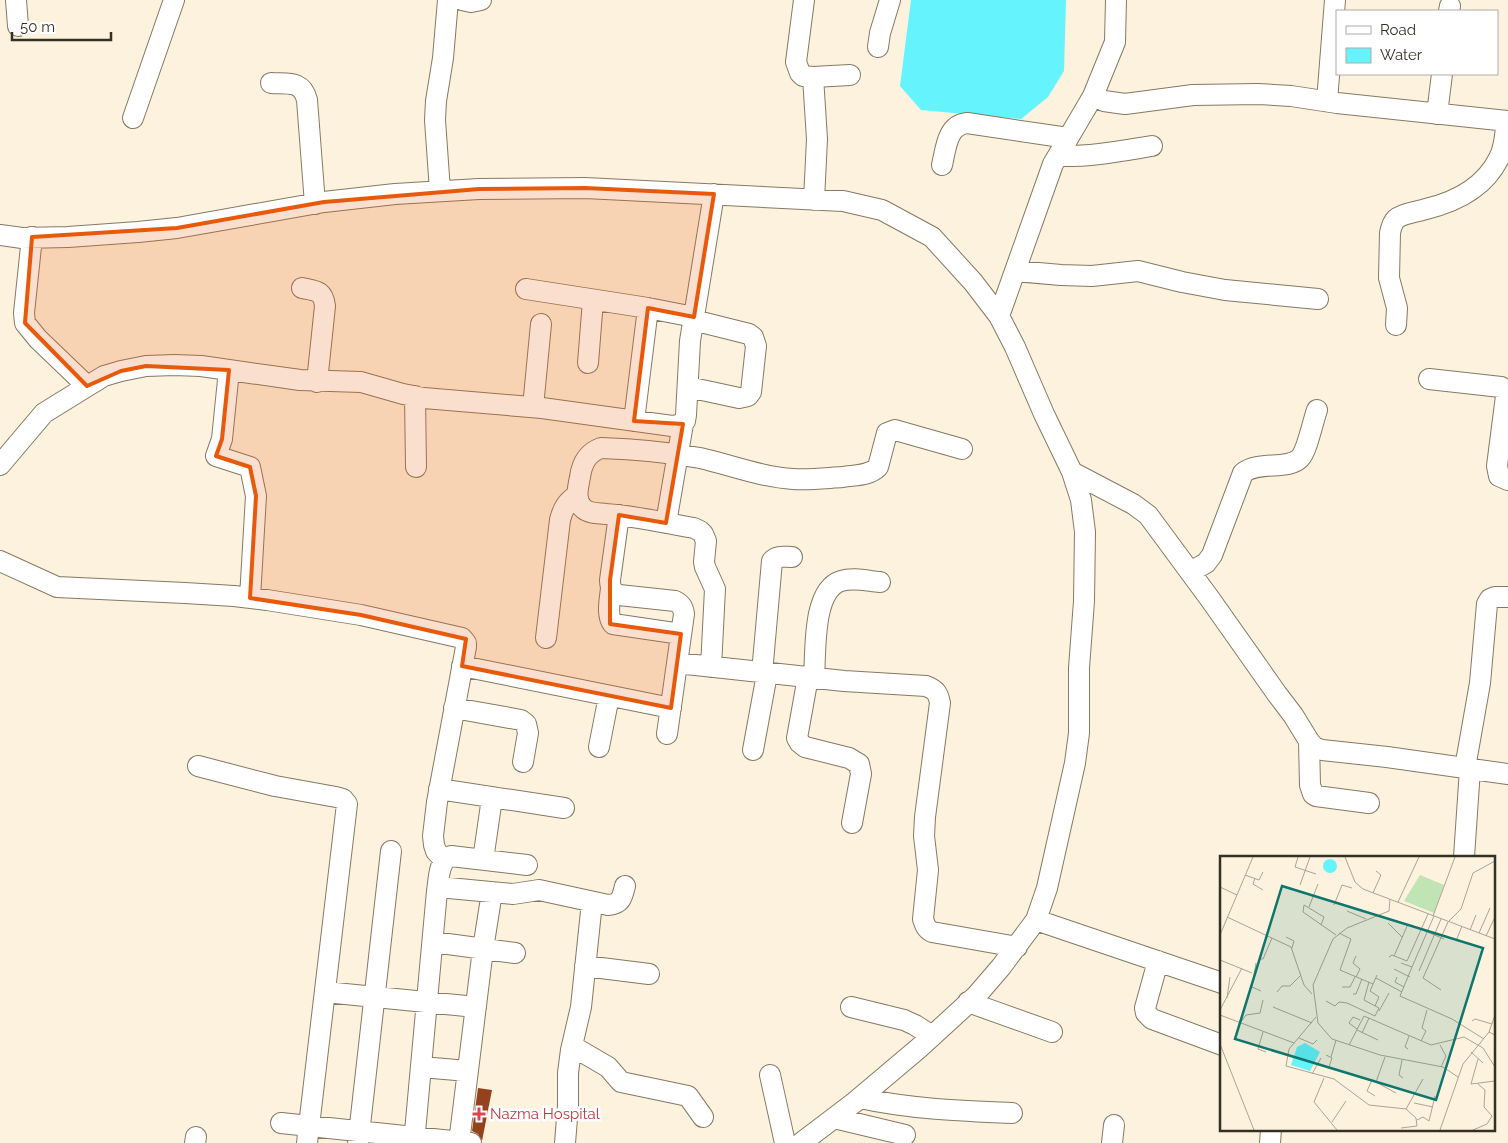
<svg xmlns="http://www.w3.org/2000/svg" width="1508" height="1143" viewBox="0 0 1508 1143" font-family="Raleway,sans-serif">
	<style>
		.water { fill: #65f3fe }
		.building { fill: #94411d }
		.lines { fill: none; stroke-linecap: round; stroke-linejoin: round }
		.minor-casing { stroke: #867963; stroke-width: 22 }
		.minor { stroke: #fff; stroke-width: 20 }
		.marked { fill: #e8590c; fill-opacity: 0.2; stroke: #e8590c; stroke-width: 4; stroke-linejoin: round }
		.health-dot { fill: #e0444e; stroke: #fff; stroke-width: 2 }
		.labels { text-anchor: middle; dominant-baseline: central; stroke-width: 5; stroke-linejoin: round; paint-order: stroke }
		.health-label { font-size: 15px; fill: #be3a42; stroke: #fff; text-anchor: start }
		.inset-road { fill: none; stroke: #ada494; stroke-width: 1 }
		.view { fill: #0f766e; fill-opacity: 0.15; stroke: #0f766e; stroke-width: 2.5 }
		.inset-edge { fill: none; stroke: #353026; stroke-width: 2.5 }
	</style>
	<rect width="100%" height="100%" fill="#fdf2de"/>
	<path class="water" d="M911 0H1066L1064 71 1048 97 1021 119 921 110 900 86Z"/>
	<path class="building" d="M478 1088 492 1090 482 1141 478 1134 472 1131Z"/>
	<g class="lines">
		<g class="minor-casing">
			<path id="minor" d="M16 0 18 26
				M462 0 471 2 481 0
				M804 0 796 62 800 73 803 76 813 77 850 75
				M1449 11 1450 6
				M878 47 880 33 890 0
				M813 77 817 139 814 200
				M271 83C288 84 302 80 307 100L315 204
				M1093 96 1104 101 1125 104 1193 95 1258 94 1291 96 1337 103 1508 121
				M1327 101 1335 0
				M1437 114 1442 74
				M133 118 174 0
				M1058 156C1090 157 1121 151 1152 146
				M942 165C946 148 947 125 967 123L1068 138
				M440 191 435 120 436 101 443 58 448 0
				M0 235 22 238 68 237 138 232 177 228 324 202 395 194 479 189 585 188 843 201 882 210 932 237 973 282 999 316 1015 347 1044 414 1072 472 1081 500 1085 532 1084 601 1079 668V733L1075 763 1047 888 1036 920 1001 967 976 996 919 1048 855 1102 801 1143
				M32 237 24 313 25 323 38 339 87 386
				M1015 271 1061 275 1092 276 1138 271 1182 282 1225 290 1318 299
				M302 288C316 291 323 290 325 306L317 382
				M526 289 648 308 694 317
				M999 316 1053 164 1093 96 1115 42 1116 0
				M1396 325 1397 308 1389 278 1390 233C1391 228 1392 223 1396 219 1403 213 1417 212 1426 209 1455 202 1485 187 1499 158 1505 148 1505 132 1507 121
				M588 363 593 300
				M229 370 222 439 216 456 250 467 256 496 250 598
				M1429 379 1501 387 1504 389 1506 396 1497 466 1499 476 1508 480
				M688 387 739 398 748 396 751 392 756 346 753 337 749 334 693 320
				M415 396 416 467
				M533 407 541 324
				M634 421 648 308
				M0 465 44 413 104 376 121 371 146 366 174 365 201 366 300 380 361 382 403 394 424 398 542 408 672 426 683 424 685 421 686 415 690 341 714 194
				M1072 472 1133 504 1148 515 1210 599 1277 694 1293 715 1309 741 1314 747 1322 750 1387 757 1508 774
				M619 515 610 580C610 588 612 592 619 595L675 601C681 604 683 607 684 614L667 734
				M666 523 683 424
				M0 561 57 587 185 593 234 596 267 600 361 615 462 638 466 643V647L437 802 433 836 434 845 436 851 444 860
				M1190 572 1206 563 1212 555 1243 473C1259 460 1288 471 1300 458 1307 451 1313 421 1317 410
				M611 588C610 599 606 615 613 624L681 634
				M546 638 560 520C563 508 567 502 577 495
				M677 663 844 681 926 686C936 690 938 693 940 703L925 817 924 836 928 870 923 919C925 925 926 929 932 932L1017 947
				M462 666 671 708
				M711 667 715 589 705 567 704 562 706 541 703 534 700 531 694 528C665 523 636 516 606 514 599 513 590 514 584 509 574 501 578 488 580 477 582 463 587 453 601 448 634 449 667 452 700 458 731 465 761 477 793 479 810 480 826 478 843 477 855 475 869 476 878 467L887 433 895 430 962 449
				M762 673 772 561C777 555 785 557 792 557
				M808 677 797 738 800 743 805 747 849 758 859 764 861 774 852 823
				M814 678C816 652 812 590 841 581 853 577 868 581 880 582
				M454 708 521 720 526 724 528 733 523 762
				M1309 741 1310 785 1313 794 1316 796 1369 803
				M599 747 609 696
				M753 750 767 674
				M198 766 275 786 336 797 343 799 347 804 307 1143
				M1465 768 1480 683 1487 604 1490 599 1495 597H1508
				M439 789 564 808
				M1464 857 1470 769
				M483 860 492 798
				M438 887 513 894 539 890 608 905C621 904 622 898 625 886
				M1036 920 1222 983
				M433 942 515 953
				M1158 961 1145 1008 1146 1013 1152 1019 1222 1045
				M585 966 649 974
				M325 992 476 1007
				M968 1002 1052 1032
				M851 1007 904 1020 915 1025 932 1036
				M572 1046 608 1067 621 1082 688 1096 703 1117
				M421 1067 468 1071
				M770 1075 785 1143
				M860 1098C910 1109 961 1111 1012 1113
				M834 1118 905 1135
				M281 1123 471 1143
				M195 1143 196 1137
				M358 1143 391 851
				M414 1143 437 891C439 880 438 860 451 856L527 865
				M459 1143 483 949 492 892
				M565 1143 568 1106V1073L571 1050 581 1007 592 902
				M1112 1143 1114 1125
				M1270 1143 1271 1129"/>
		</g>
		<use href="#minor" class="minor"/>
	</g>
	<path class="marked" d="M585 188 714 194 694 317 648 308 634 421 683 424 666 523 619 515 610 580V624L681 634 671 708 462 666 466 639 361 615 250 598 256 496 250 467 216 456 222 439 229 370 146 366 121 371 87 386 25 323 32 237 177 228 324 202 479 189Z"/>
	<path class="health-dot" d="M476.5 1106.5h5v5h5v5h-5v5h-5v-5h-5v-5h5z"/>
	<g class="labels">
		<g class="health-label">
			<text x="490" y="1114">Nazma Hospital</text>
		</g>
	</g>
	<g transform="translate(1220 856)">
		<rect width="275" height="275" fill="#fdf2de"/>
		<path d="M200 19 224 29 214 57 184 45Z" fill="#c1e4b4"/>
		<path d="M103 10a7 7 0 1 1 14 0a7 7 0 1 1-14 0ZM85 187 100 196 90 215 71 209 77 191Z" fill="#65f3fe"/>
		<path class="inset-road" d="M78 1 75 11 96 18M125 1 135 26 143 33 275 83M25 19 39 24 43 16M35 22 33 28 43 34M80 29 90 1M0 31 17 39M153 37 161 19 156 15M170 43 169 55 127 72 113 83 93 129 98 167 112 183 160 199 223 211 238 221M178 46 199 1M114 49 122 29 132 32M89 51 98 28M127 55 146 63M213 60 235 1M7 61 71 91 84 129 92 138M168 67 182 81M101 69 104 61 84 49 83 56 116 79M198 72 224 83M250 74 256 59M119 77 131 83 120 114 153 128M259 77 270 52M0 79 33 1M266 80 275 61M66 81 74 85 72 92M236 85 242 70M174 100 188 68M169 101 172 99 187 105M39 103H43L52 82M0 104 32 117M187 105 208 58M36 107 32 131 41 135M181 107 192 111 214 60M192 111 180 140 232 163 264 183M174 113 190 121M199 115 221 63M136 121 140 113 133 107 136 100M177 121 175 126 184 131M156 122 182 136M122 131H130L135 121M221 134 203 122 228 66 241 53 253 17 275 5M57 136 62 130H70L81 119M133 138H136L142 123M7 142 10 121M106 145 115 150 119 146 127 147 155 160 159 152 144 144 149 126M155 150 159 141 150 135 157 119M53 151 92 167M0 154 22 112M159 155 169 137M0 159 74 187M275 159 269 176 275 179M96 161 69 193 66 210 114 223 149 249 186 253M252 165 255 163 272 168M20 167 26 159 40 157 43 144M137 173 129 167 133 161 140 164M137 174 158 184M43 176 38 193 46 196M142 177 149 162M79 182 93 188 97 184M201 185 206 175 202 172 207 154M0 188 34 274M129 189 144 160 211 189 244 181 263 192 275 211M220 189 226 200 221 211M188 193 185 191 189 180M251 196 263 207M106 199 112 202 109 211M111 201 116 184M258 203 251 228 275 225M182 204 179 219 183 222M92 218 101 202M104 222 94 246 117 274M156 226 165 201M155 240 147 235 152 224 176 237M194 247 213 251M197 264 203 261 209 265 215 240M112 266 126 245M181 272 197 270 196 262 186 253 203 223M220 274 243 208 269 176M253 274 267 268 272 260 264 251 265 234 258 228"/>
		<path class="view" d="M62 30 263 92 216 244 15 183Z"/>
		<rect width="275" height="275" class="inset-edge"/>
	</g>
	<rect x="1336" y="10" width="162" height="65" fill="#ffffff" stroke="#aeaca8"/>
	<rect x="1346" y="26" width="25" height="8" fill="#ffffff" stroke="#aeaca8"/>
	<text x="1380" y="35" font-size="15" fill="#353026">Road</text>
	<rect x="1346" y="48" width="25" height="15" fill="#65f3fe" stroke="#aeaca8"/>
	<text x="1380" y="60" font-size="15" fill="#353026">Water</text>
	<path d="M12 32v8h99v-8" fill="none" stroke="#353026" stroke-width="2.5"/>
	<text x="20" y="32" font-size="15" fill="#353026" stroke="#ffffff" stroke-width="4" paint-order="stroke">50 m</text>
</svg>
